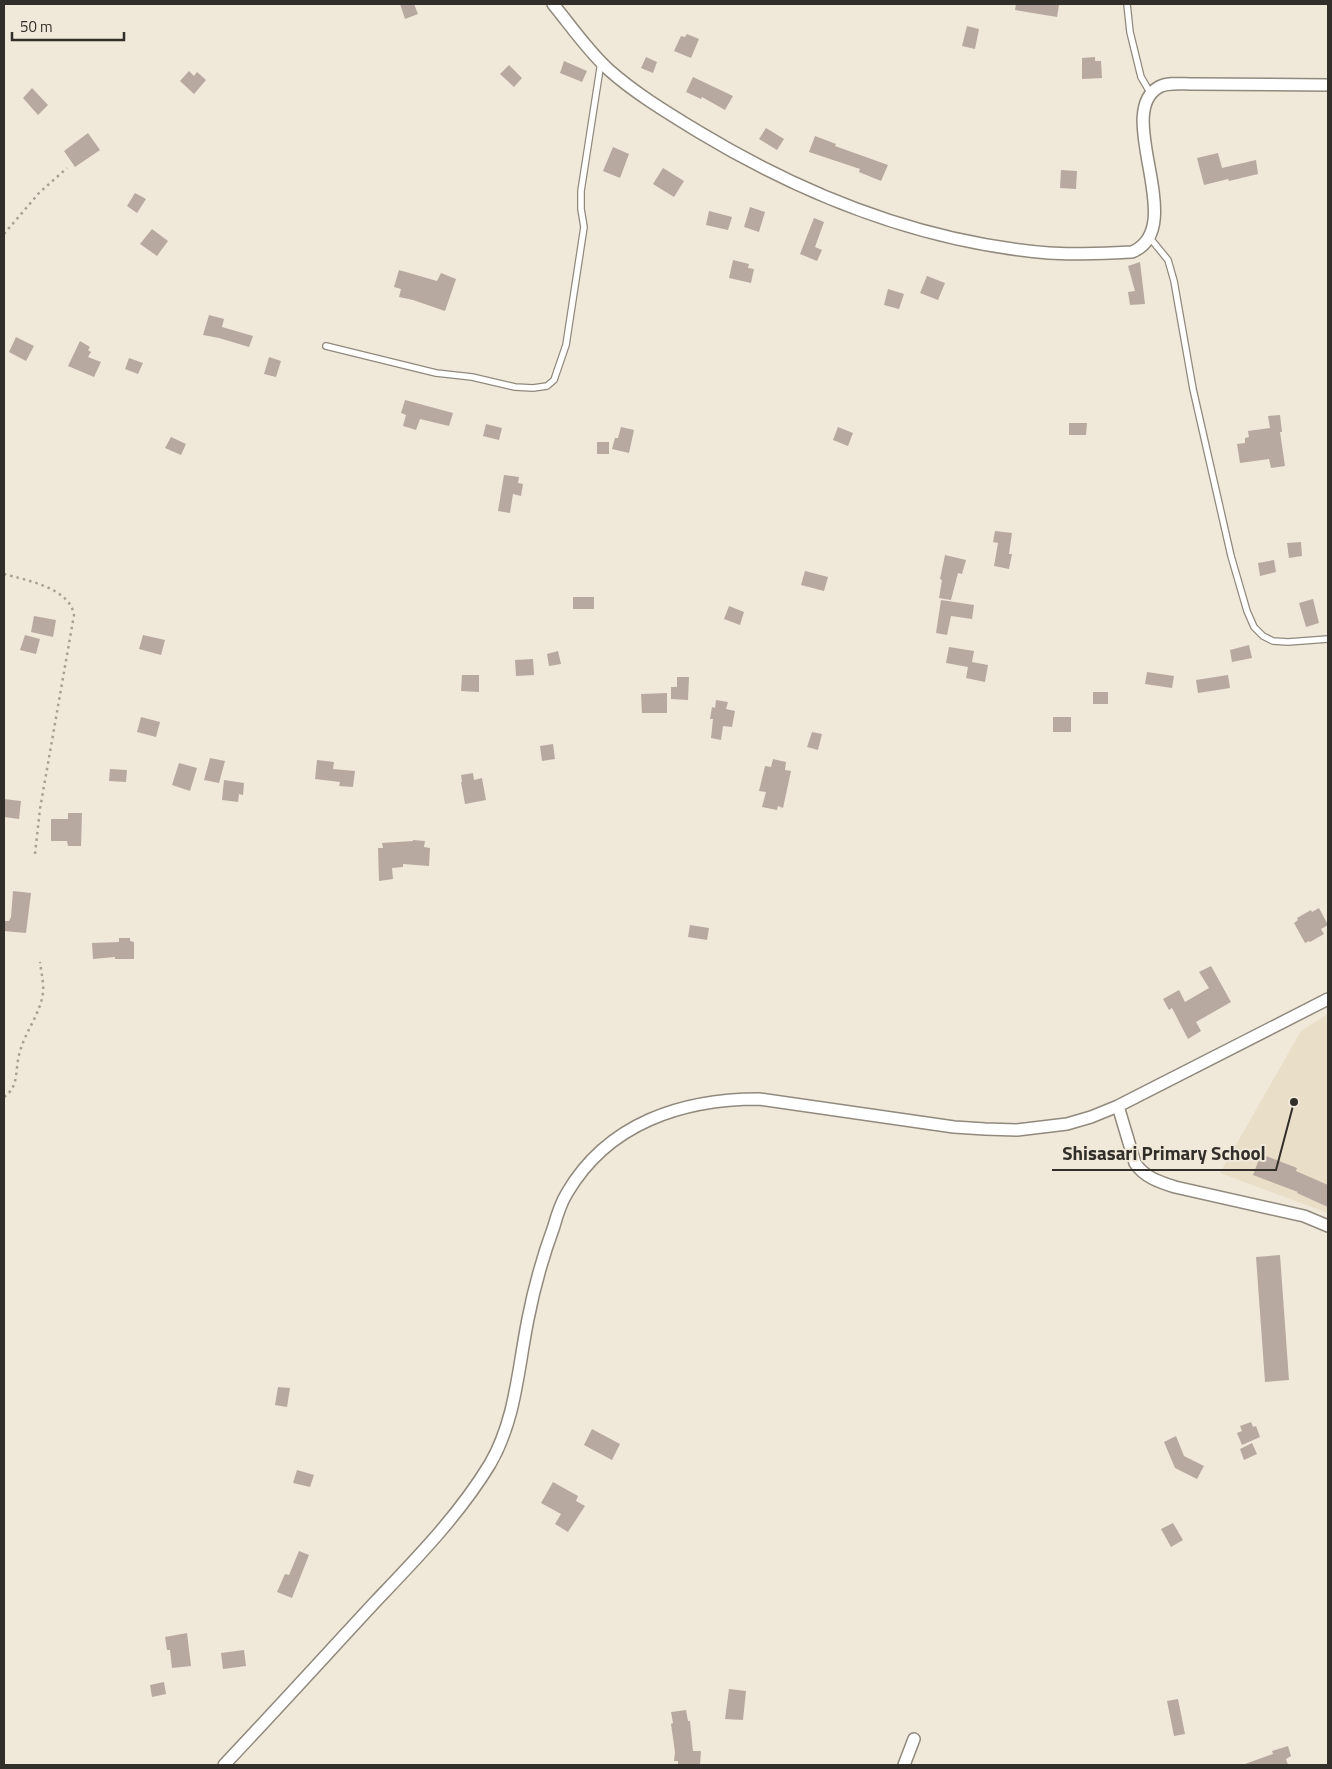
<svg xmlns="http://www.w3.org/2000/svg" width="1332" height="1769" viewBox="0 0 1332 1769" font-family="'Titillium Web',sans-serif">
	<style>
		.built { fill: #e9dec8 }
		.building { fill: #b8a9a0 }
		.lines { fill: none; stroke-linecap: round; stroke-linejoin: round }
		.service-casing { stroke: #90897c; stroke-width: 8 }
		.minor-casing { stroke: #90897c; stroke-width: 14 }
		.path { stroke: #a7a095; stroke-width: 2.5; stroke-dasharray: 2.5 4; stroke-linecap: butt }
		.service { stroke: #fff; stroke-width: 5.5 }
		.minor { stroke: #fff; stroke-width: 11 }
		.leader { fill: none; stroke: #322f2a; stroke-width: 2 }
		.callout-dot { fill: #322f2a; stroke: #f0e8d9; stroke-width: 2 }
		.callout-label { font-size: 19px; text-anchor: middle; font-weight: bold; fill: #322f2a; stroke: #f0e8d9; stroke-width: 4; stroke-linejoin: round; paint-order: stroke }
	</style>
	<rect width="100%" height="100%" fill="#f0e8d9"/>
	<path class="built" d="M1328 1014V1213L1220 1173 1301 1031Z"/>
	<path class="building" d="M400 4H414L418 14 405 19Z
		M1016 4 1059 5 1057 17 1015 10Z
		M967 26 979 29 975 49 962 46Z
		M687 34 699 39 691 58 674 51 681 36 685 37Z
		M646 57 657 62 653 73 641 68Z
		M1095 57V61H1101L1102 78 1082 79V58Z
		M564 61 587 71 582 82 560 73Z
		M509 65 522 78 514 87 500 74Z
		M189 71 194 76 197 72 206 80 194 94 180 81Z
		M693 77 733 96 725 110 702 97 701 99 686 92Z
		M32 88 48 105 38 115 23 98Z
		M766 128 784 139 777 150 759 139Z
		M88 133 100 150 75 167 64 151Z
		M815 136 836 144 835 146 888 165 881 181 859 172 860 169 809 152Z
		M613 147 629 154 620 178 603 171Z
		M1218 153 1222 168 1256 160 1258 174 1229 181 1228 179 1204 185 1197 158Z
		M663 168 684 181 674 197 653 184Z
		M1061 170 1077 171 1076 189 1060 188Z
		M135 193 146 199 137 213 127 206Z
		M750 207 765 212 759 232 744 227Z
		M709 211 732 217 728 230 706 225Z
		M814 218 824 222 815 247 822 250 817 261 800 254Z
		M152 229 168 241 157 256 140 244Z
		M733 260 749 264 748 268 754 269 751 283 729 278Z
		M1140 262 1145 304 1130 305 1128 292 1135 291 1128 266Z
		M399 270 437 281 441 273 456 279 445 311 413 300 399 297 401 289 394 287Z
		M927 276 945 283 938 300 920 293Z
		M888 289 904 294 899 309 884 305Z
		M209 315 224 319 222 327 253 336 249 347 219 338 203 335Z
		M16 337 34 346 26 361 9 352Z
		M80 341 90 347 88 350 91 352 88 357 101 362 94 377 68 366Z
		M269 357 281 361 276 377 264 374Z
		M129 358 143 363 138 374 125 369Z
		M405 400 453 413 449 426 420 419 416 430 403 426 406 415 401 413Z
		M1280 415 1282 432H1280L1285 466 1271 468 1269 459 1240 463 1237 444 1245 443V438L1249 437 1248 431 1270 428 1268 416Z
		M1069 423H1087L1086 435H1069Z
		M486 424 502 428 499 440 483 436Z
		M621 427 634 430 629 453 612 449 615 438H618Z
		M838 427 853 433 848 446 833 440Z
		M171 437 186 444 181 455 165 448Z
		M597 442H609V454H597Z
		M504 475 519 477 518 483 523 484 521 496 513 494 510 513 498 511Z
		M995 531 1012 533 1009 554H1012L1009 569 994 566 998 543 993 542Z
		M1301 542 1302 556 1289 558 1287 543Z
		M945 555 966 560 962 574 958 573 951 600 939 598 942 580 940 579Z
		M1274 560 1276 572 1260 576 1258 563Z
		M805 571 828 577 824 591 801 585Z
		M573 597H594V609H573Z
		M1313 599 1319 623 1306 627 1299 603Z
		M941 600 974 605 972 619 951 616 947 635 936 633Z
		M729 606 744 612 740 625 724 619Z
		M34 616 56 620 53 637 31 632Z
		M25 635 40 639 36 654 20 650Z
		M143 635 165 640 161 655 139 649Z
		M1249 645 1252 658 1232 662 1230 650Z
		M949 647 974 651 972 662 988 665 985 682 966 678 968 667 946 663Z
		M558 651 561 664 549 666 547 654Z
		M533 659 534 675 516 676 515 660Z
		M1147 672 1174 676 1172 688 1145 684Z
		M462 675H479V692L461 691Z
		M1228 675 1230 688 1198 693 1196 680Z
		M677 677H689L688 700 671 699V687H677Z
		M1093 692H1108V704H1093Z
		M667 693V713H642L641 694Z
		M716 700 728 702 726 709 735 711 732 727 723 726 721 740 711 738 713 719H710L712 707 715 708Z
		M141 717 160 722 156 737 137 732Z
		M1053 717H1071V732H1053Z
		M812 732 822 734 818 750 807 747Z
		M553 744 555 759 542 761 540 746Z
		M210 758 225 761 219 783 204 780Z
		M773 759 786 762 785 770 791 771 783 808 778 806 777 810 762 807 766 792 759 791 765 766 771 767Z
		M317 760 334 762 333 769 355 771 353 787 339 786 340 782 315 779Z
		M179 763 197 768 190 791 172 785Z
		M110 769 127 770 126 782 109 781Z
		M473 773 474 780 482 778 486 800 465 804 461 782H462L461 775Z
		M224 780 244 783 243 795 239 794 238 802 222 800Z
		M4 799 21 801 19 819 4 817Z
		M68 813H82L81 846H68L67 841H51V819H68Z
		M413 840 425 841 424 847 430 848 429 866 403 864V867L392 868 393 879 379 881 378 848H383L382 843 413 841Z
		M13 891 31 893 26 933 4 931V921H9L11 917Z
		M1319 908 1328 925 1321 929 1324 934 1310 942 1309 941 1305 943 1294 923 1298 920 1297 918 1311 910 1312 912Z
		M690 925 709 928 707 940 688 937Z
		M119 938H130V941L134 942V959H115V957L93 959 92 943 119 942Z
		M1211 966 1231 1002 1196 1022 1201 1031 1188 1039 1172 1008 1169 1010 1163 999 1179 990 1185 1002 1209 988 1199 972Z
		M1261 1154 1297 1168 1296 1171 1328 1185V1207L1297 1193 1298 1192 1253 1175Z
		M1280 1255 1289 1380 1265 1382 1256 1257Z
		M278 1387 290 1388 287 1407 275 1405Z
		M1251 1422 1253 1427 1256 1426 1260 1437 1242 1445 1237 1433 1242 1431 1240 1426Z
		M592 1429 620 1444 612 1460 584 1445Z
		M1176 1436 1184 1456 1204 1466 1197 1479 1175 1468 1164 1442Z
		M1252 1443 1257 1454 1244 1460 1240 1449Z
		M297 1470 314 1475 310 1487 293 1483Z
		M553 1482 578 1496 576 1501 585 1506 568 1532 555 1524 561 1514 541 1503Z
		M1173 1523 1183 1540 1171 1547 1161 1529Z
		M299 1551 309 1555 292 1598 277 1592 285 1574 289 1575Z
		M187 1633 191 1666 172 1668 170 1650H167L165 1637Z
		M244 1650 246 1666 223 1669 221 1653Z
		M164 1682 166 1694 152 1697 150 1685Z
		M729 1689 746 1691 743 1720 725 1719Z
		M1178 1699 1185 1734 1174 1736 1167 1701Z
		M686 1710 688 1721H690L693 1751H701L700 1765H678V1761H674L675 1752 671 1724 673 1723 671 1712Z
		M1288 1746 1291 1756 1286 1759 1288 1765H1245V1764L1273 1754 1272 1751Z"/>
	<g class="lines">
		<g class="service-casing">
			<path id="service" d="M1127 4 1130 32 1141 77 1151 94
				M1150 238 1168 260 1174 281 1193 389 1231 556 1247 611 1254 627 1263 636 1273 641 1288 642 1328 639
				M326 346 436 373 472 377 515 387 533 388 547 386 554 380 566 345 584 227 581 209V191L601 62"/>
		</g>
		<g class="minor-casing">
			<path id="minor" d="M553 4C571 26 588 51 609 70 636 94 668 113 699 132 805 196 925 243 1049 253 1077 255 1105 253 1132 252 1190 228 1112 113 1159 87 1168 82 1182 84 1193 84L1328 85
				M1118 1106 1135 1163C1144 1177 1159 1182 1175 1187L1304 1216 1328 1226
				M224 1765C275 1711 325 1656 376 1601 417 1558 459 1515 490 1464 516 1419 518 1368 528 1319 534 1288 543 1256 554 1226 557 1215 561 1203 567 1193 608 1123 682 1099 759 1099L954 1127 985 1129 1017 1130 1067 1124 1091 1117 1118 1106 1328 999
				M904 1765 914 1739"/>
		</g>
		<path class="path" d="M4 234 39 193 67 168
			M4 574C26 580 70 588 74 615L40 809 35 854
			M4 1097C19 1087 15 1071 19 1055 24 1033 40 1015 43 993 44 983 41 971 40 962"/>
		<use href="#service" class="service"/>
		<use href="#minor" class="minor"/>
	</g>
	<path class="leader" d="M1294 1102L1276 1170H1052"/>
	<circle class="callout-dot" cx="1294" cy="1102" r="5"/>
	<g class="callout-label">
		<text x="1164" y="1160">Shisasari Primary School</text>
	</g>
	<rect width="1332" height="1769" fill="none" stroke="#322f2a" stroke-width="10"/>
	<path d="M12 32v8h112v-8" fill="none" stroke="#322f2a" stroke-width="2.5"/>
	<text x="20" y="32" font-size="15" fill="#322f2a" stroke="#f0e8d9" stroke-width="4" paint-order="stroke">50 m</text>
</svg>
